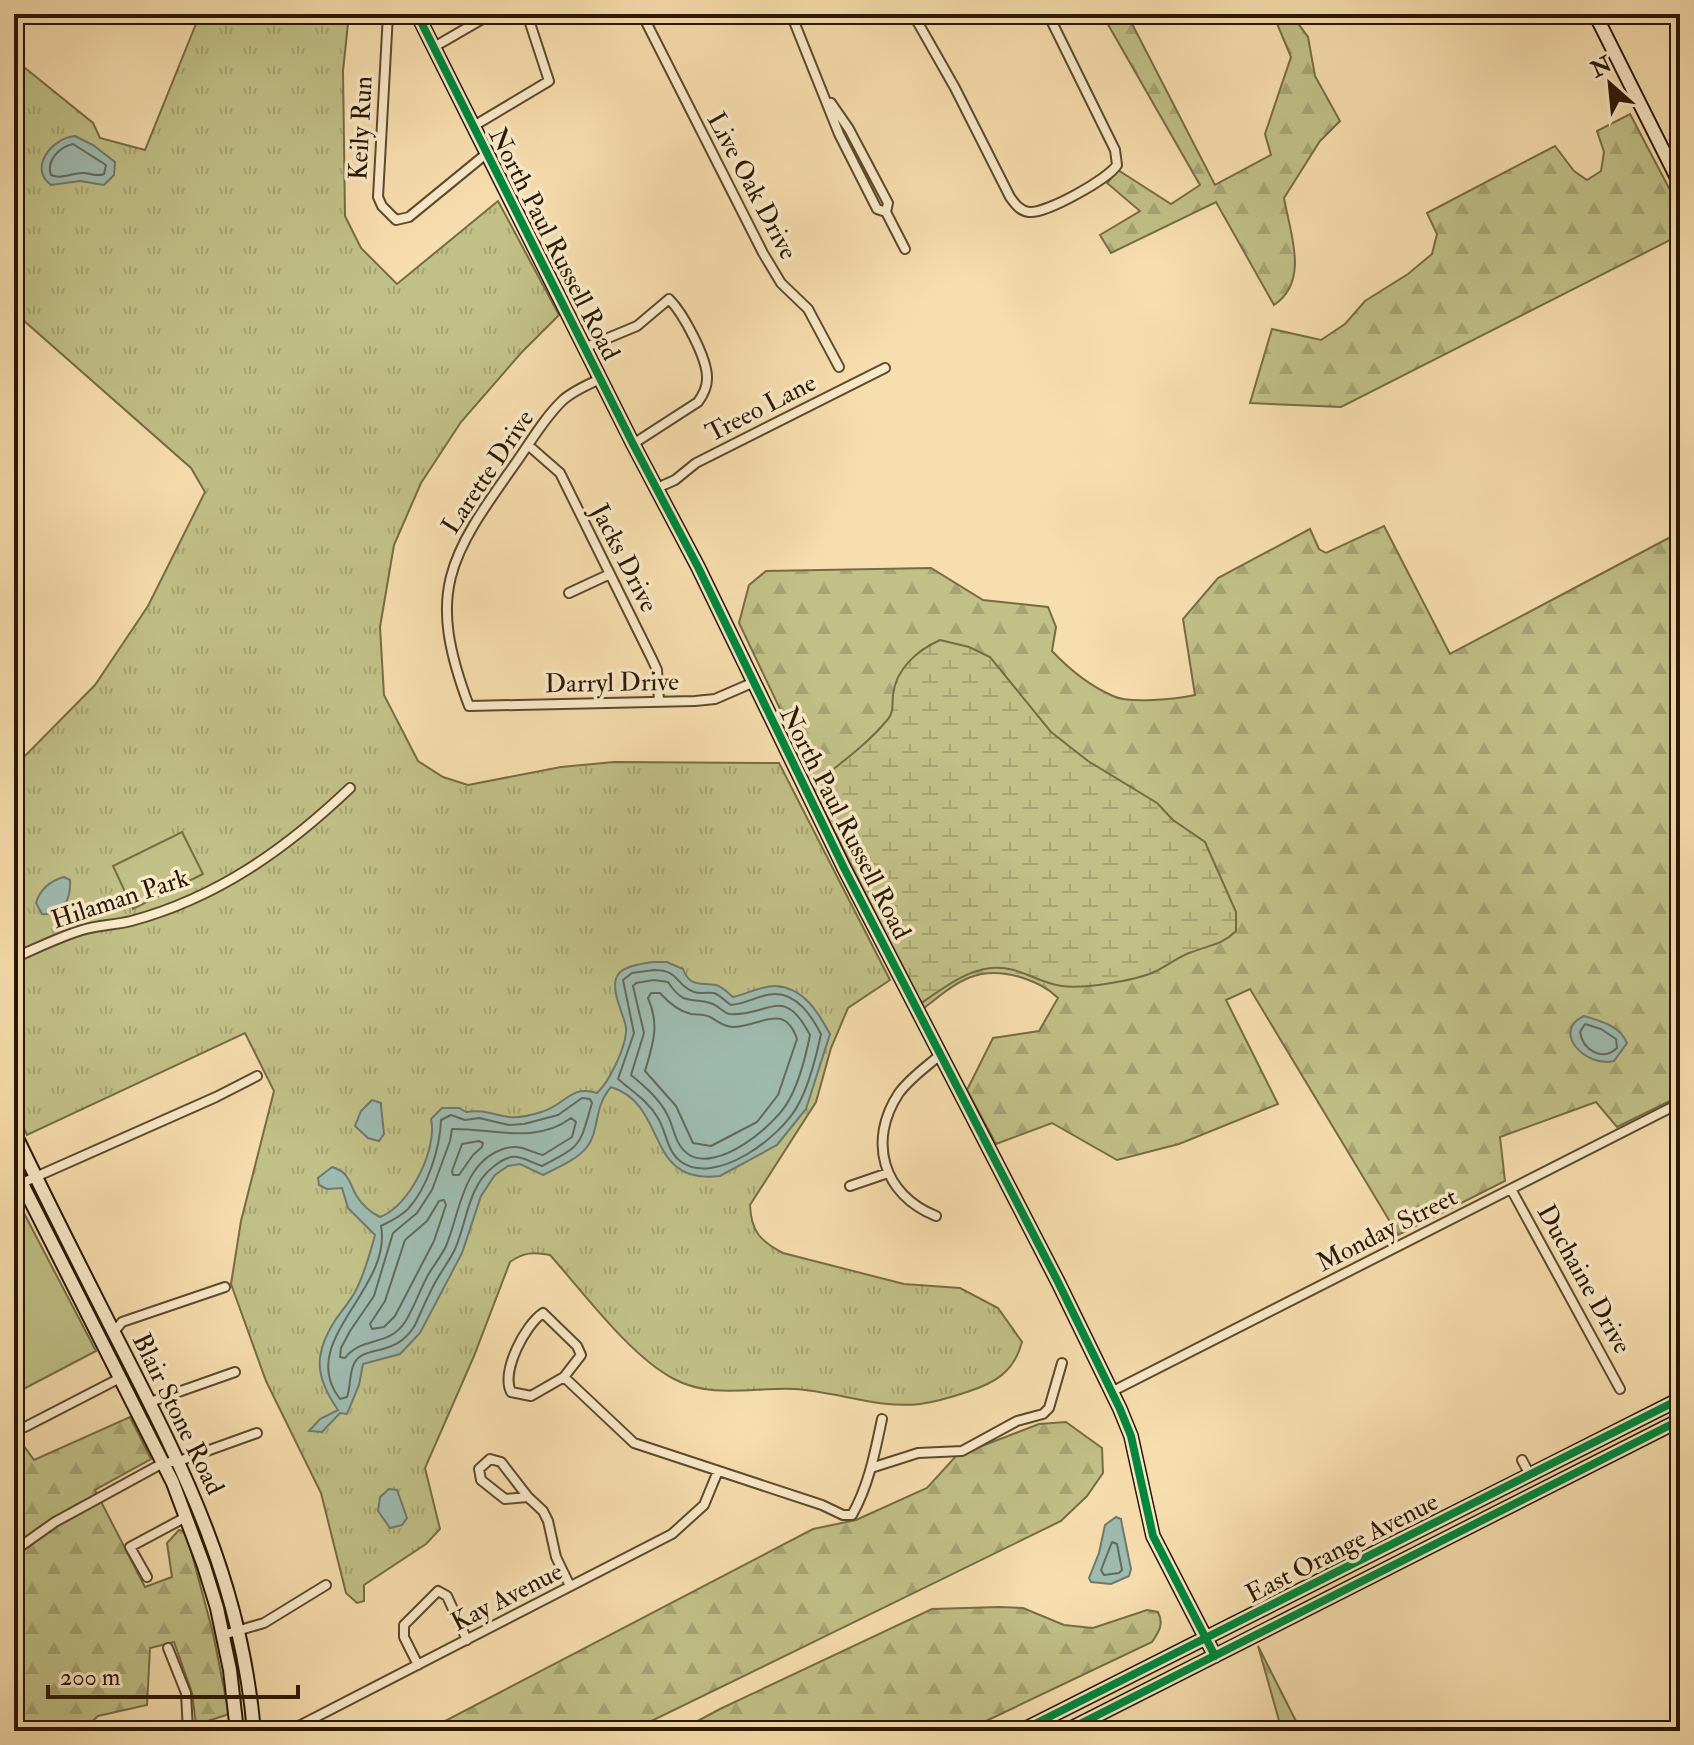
<svg xmlns="http://www.w3.org/2000/svg" width="1694" height="1745" viewBox="0 0 1694 1745" font-family="'IM FELL Double Pica',serif">
	<style>
		.grass { fill: url(#grass-tufts); stroke: #766c44; stroke-width: 2 }
		.forest { fill: url(#forest-firs); stroke: #766c44; stroke-width: 2 }
		.wetland { fill: url(#wetland-marsh); stroke: #766c44; stroke-width: 2 }
		.park { fill: #c1c087; stroke: #766c44; stroke-width: 2 }
		.water { fill: #9ebbb1; stroke: #70796b; stroke-width: 2 }
		.lines { fill: none; stroke-linecap: round; stroke-linejoin: round }
		.shore { stroke: #64695a; stroke-width: 2 }
		.street-casing { stroke: #5d492d; stroke-width: 12 }
		.secondary-casing { stroke: #2a1702; stroke-width: 16 }
		.street { stroke: #faeaca; stroke-width: 8 }
		.secondary { stroke: #faeaca; stroke-width: 12 }
		.cycleway-casing { stroke: #faeaca; stroke-width: 13 }
		.cycleway { stroke: #00873e; stroke-width: 8 }
		.labels { text-anchor: middle; dominant-baseline: central; stroke-width: 7; stroke-linejoin: round; paint-order: stroke }
		.street-label { font-size: 26px; fill: #2a1702; stroke: #faeaca }
	</style>
	<defs>
		<pattern id="grass-tufts" width="24" height="20" patternUnits="userSpaceOnUse" patternTransform="scale(2)"><rect width="24" height="20" fill="#c1c087"/><path d="M3 7l-1-3M5 7V3M7 7l1-3M15 17l-1-3M17 17v-4M19 17l1-3" fill="none" stroke="#a6a473"/></pattern>
		<pattern id="forest-firs" width="22" height="20" patternUnits="userSpaceOnUse" patternTransform="scale(2)"><rect width="22" height="20" fill="#c1c087"/><path d="M5 1l3.5 6h-7zM16 11l3.5 6h-7z" fill="#a6a473"/></pattern>
		<pattern id="wetland-marsh" width="20" height="14" patternUnits="userSpaceOnUse" patternTransform="scale(2)"><rect width="20" height="14" fill="#c1c087"/><path d="M1 5h8M5 5V1M11 12h8M15 12V8" fill="none" stroke="#a6a473"/></pattern>
	</defs>
	<rect width="100%" height="100%" fill="#f7deae"/>
	<filter id="stains"><feTurbulence type="fractalNoise" baseFrequency=".0025" numOctaves="4"/><feColorMatrix values="0 0 0 0 .2 0 0 0 0 .09 0 0 0 0 .02 0 0 0 .5 -.17"/></filter>
	<radialGradient id="worn" r=".72"><stop offset=".6" stop-color="#630" stop-opacity="0"/><stop offset="1" stop-color="#630" stop-opacity=".3"/></radialGradient>
	<path class="grass" d="M200 14H349L343 71 345 216 361 248 397 284 498 201 559 315 521 353 461 422 421 483 394 545 380 627 384 695 418 761 443 777 468 785 561 767 614 762 779 763 890 980 848 1008 831 1048 816 1102 750 1205C751 1231 760 1241 783 1253L904 1284 960 1288 998 1308 1022 1342C1014 1372 995 1383 967 1392 952 1397 936 1402 920 1404 878 1409 835 1391 794 1389 754 1387 711 1399 674 1379 630 1356 584 1293 550 1255 533 1252 524 1252 510 1262L474 1356 425 1468 440 1529 426 1544 364 1585V1601L357 1603 346 1593 321 1493 266 1381 231 1284 241 1221 274 1091 245 1033 27 1135 14 1107V767L95 685 148 606 205 492 191 468 14 312V59L93 123 100 138 145 150Z"/>
	<path class="forest" d="M1102 14H1127L1215 185 1271 155 1265 134 1291 57 1273 14H1291L1308 37 1315 76 1340 121 1320 141 1284 198C1290 233 1310 281 1274 305L1216 202 1111 253 1100 235 1140 211 1107 183 1118 170 1171 204 1200 185Z
		M1630 114 1680 209V235L1341 407 1250 403 1272 329 1321 340 1345 324 1365 301 1408 274 1432 254 1437 234 1427 213 1555 146 1574 171 1587 180 1601 171 1604 152 1597 131Z
		M1384 526 1450 654 1680 532V813L1675 816 1680 826V1096L1617 1127 1596 1102 1500 1137 1505 1181 1398 1235 1250 989 1226 1000 1278 1104 1179 1144 1117 1160 1052 1123 996 1144 967 1090 993 1038 1039 1031 1058 998C1047 987 1035 982 1020 977 976 964 956 983 923 1009L739 623 749 585 766 571 931 568 983 600 1048 607 1056 627 1052 651C1069 669 1090 686 1113 696 1129 704 1177 699 1195 695L1183 619 1218 578 1310 529 1319 549 1326 553Z
		M130 1417 151 1459 95 1490 145 1587 172 1577 167 1543 179 1530 186 1532 213 1633 229 1714 196 1725 192 1693 174 1642 150 1648 147 1705 98 1716 82 1731H14V1432L34 1460Z
		M1066 1422 1102 1448 1103 1473 1087 1496 1061 1521 631 1731H426L813 1529 856 1520 927 1488 956 1456 1039 1424Z
		M999 1607 1023 1608 1064 1625 1093 1628 1147 1610 1158 1612C1164 1624 1159 1632 1152 1642L986 1721 951 1731H679L720 1709 932 1609Z
		M1258 1646 1301 1731H1282Z"/>
	<path class="wetland" d="M940 640 969 647 990 657 1051 732 1088 761 1157 803 1173 820 1205 842 1236 912V931C1222 945 1210 945 1192 952 1179 956 1167 966 1154 972 1134 981 1083 989 1062 986 1037 983 1018 965 991 968 964 971 942 989 920 1004L812 786C838 765 867 745 888 719 894 712 892 703 893 695 896 668 918 650 940 640Z"/>
	<path class="park" d="M182 832 203 874 133 909 113 866Z
		M14 1194 96 1351 14 1394Z"/>
	<path class="water" d="M75 136 93 145 115 162 114 175 104 185 80 181 51 185C28 168 52 138 75 136Z
		M64 877 70 880C71 898 64 916 42 914L36 903C40 889 50 881 64 877Z
		M653 962H667L683 969C690 988 701 982 716 985 723 987 728 993 733 997 746 994 764 985 776 986 804 988 818 1012 830 1034L806 1109 777 1145 720 1176C644 1186 669 1105 611 1087 593 1108 600 1130 587 1147 578 1159 557 1168 543 1175L520 1164 508 1166 495 1175 481 1196 462 1253 420 1333 400 1354 363 1364 359 1385 347 1414 340 1413 322 1432 309 1431 320 1419 338 1410C315 1377 313 1354 336 1319 343 1309 352 1299 357 1288 365 1272 370 1253 375 1235L348 1208 342 1188 327 1189 319 1185 318 1178 332 1167C349 1172 349 1182 356 1195 362 1205 370 1212 380 1217 409 1207 438 1149 431 1119L442 1108H459L466 1112C483 1109 494 1115 510 1117 520 1118 532 1115 541 1112 565 1106 570 1084 597 1093 609 1082 625 1049 626 1032 627 1023 622 1016 620 1008 607 972 619 967 653 962Z
		M1584 1016C1601 1021 1620 1026 1627 1043L1614 1061C1585 1068 1551 1031 1584 1016Z
		M372 1100 381 1103V1106L384 1134 379 1141 368 1138 355 1126 361 1111Z
		M389 1489 397 1490 407 1518 402 1525 390 1528 378 1511 380 1497Z
		M1116 1517 1121 1519 1122 1525 1131 1569 1129 1576 1111 1584 1091 1582 1089 1578 1099 1553 1105 1525Z"/>
	<g class="lines">
		<path class="shore" d="M73 144 106 165 104 174C96 177 93 174 85 173 73 172 63 180 51 175 46 161 59 147 73 144Z
			M654 970C680 970 675 985 694 992 700 994 708 992 714 993 720 995 726 1002 731 1005 746 1004 761 994 775 994 798 994 812 1017 821 1034 817 1054 808 1088 798 1105 782 1136 715 1188 680 1161 667 1151 666 1131 658 1118 648 1101 632 1091 618 1079L634 1033 623 980 632 973Z
			M654 980 668 982C685 1008 692 996 713 1004 718 1006 723 1012 729 1014 769 1017 783 983 810 1035 806 1055 799 1082 789 1100 776 1125 717 1174 688 1154 675 1145 674 1128 668 1116 660 1099 644 1086 631 1075L644 1033 633 986 636 983Z
			M651 993H660C668 1002 678 1011 691 1014 697 1015 705 1014 710 1017 718 1021 723 1027 733 1027 760 1027 784 1001 797 1039L778 1095 757 1122 711 1146 693 1143 676 1106 645 1071C653 1044 660 1025 648 998Z
			M1585 1024 1601 1029 1616 1039 1617 1048C1602 1062 1583 1050 1580 1032Z
			M582 1098 590 1099 592 1103C579 1146 584 1144 542 1166 521 1159 515 1149 493 1167 468 1186 467 1222 455 1249 450 1260 442 1270 436 1281 428 1295 422 1310 415 1325 397 1357 365 1345 355 1362 349 1371 351 1386 347 1397L340 1399C295 1342 393 1289 381 1226 391 1221 400 1217 408 1209 428 1187 440 1148 441 1120L451 1115 465 1120 479 1118 509 1125 524 1124 558 1115Z
			M571 1118 576 1122 572 1137 543 1155C529 1152 520 1143 503 1149 462 1163 460 1213 446 1246 441 1257 432 1267 427 1277 419 1292 414 1308 405 1322 389 1347 362 1336 345 1358L340 1357 341 1348 350 1331 374 1296 393 1233 417 1213 432 1190 450 1141 452 1129C490 1128 536 1145 571 1118Z
			M479 1141 483 1143 482 1147 473 1155 459 1175H453L452 1171 462 1144Z
			M444 1200 446 1205 434 1241 395 1316 384 1327 372 1329 370 1324 385 1301 405 1240 427 1221 439 1201Z
			M1112 1542 1117 1544 1122 1570 1119 1573 1104 1575 1101 1570Z"/>
		<g class="street-casing">
			<path id="street" d="M388 14 378 197 382 206 396 220 409 217 486 154
				M642 14 763 253 781 283 808 309 839 367
				M791 14 839 134 877 209 886 212
				M913 14 955 88 1010 197C1015 204 1020 211 1029 212 1046 214 1108 179 1117 165L1115 150 1048 14
				M434 47 491 14
				M831 103 849 129 888 203 886 212 905 249
				M472 127 549 81 527 14
				M584 348 637 326 669 299C683 313 708 359 707 379 707 388 703 395 698 402L633 444
				M600 379C587 385 573 391 563 400 544 418 530 443 515 464 448 558 426 592 469 706L695 701 715 699 752 683
				M528 445 560 473 652 659 657 670 659 701
				M657 488 675 480 696 463 885 368
				M569 593 610 574
				M14 958C37 948 59 937 82 930 98 925 115 925 131 921 217 898 286 849 350 788
				M22 1183 216 1097 257 1076
				M850 1186 888 1173
				M1511 1189 1620 1389
				M936 1216C883 1195 867 1141 899 1093 910 1078 926 1067 940 1055
				M114 1332 122 1322 225 1287
				M564 1377 531 1396 511 1392C501 1371 525 1325 543 1313L577 1346 581 1355 564 1377 634 1443 822 1505 843 1515H852C869 1485 875 1452 882 1419
				M1111 1392 1680 1103
				M150 1402 235 1372
				M25 1427 120 1378
				M1522 1460 1530 1475
				M871 1468 918 1453 962 1451 1017 1421 1043 1414 1049 1408 1062 1363
				M528 1497 505 1499 481 1480 479 1469 490 1459 501 1462 528 1497 543 1511 548 1521 556 1557 570 1586
				M14 1551 55 1522 163 1463 179 1461 257 1433
				M147 1577 130 1547 186 1517
				M223 1635 264 1623 326 1585
				M168 1648 186 1693 188 1731
				M418 1665 404 1637V1625L438 1591 447 1596 467 1640
				M289 1731 672 1534 704 1505 718 1471"/>
		</g>
		<g class="secondary-casing">
			<path id="secondary" d="M417 14 633 444 698 567 844 868 1058 1282 1120 1409 1131 1436 1153 1536 1215 1656
				M1595 14 1680 184
				M14 1132C44 1194 75 1256 106 1317 177 1457 240 1571 254 1731
				M14 1168 173 1483 204 1566 217 1608 230 1670 237 1731
				M1021 1731 1680 1399
				M1066 1731 1680 1420"/>
		</g>
		<use href="#street" class="street"/>
		<use href="#secondary" class="secondary"/>
		<g class="cycleway-casing">
			<path id="cycleway" d="M417 14 633 444 698 567 844 868 1058 1282 1120 1409 1131 1436 1153 1536 1215 1656
				M1021 1731 1680 1399
				M1066 1731 1680 1420"/>
		</g>
		<use href="#cycleway" class="cycleway"/>
	</g>
	<g class="labels">
		<g class="street-label">
			<text transform="translate(361 128) rotate(-87)">Keily Run</text>
			<text transform="translate(752 186) rotate(62)">Live Oak Drive</text>
			<text transform="translate(554 244) rotate(63)">North Paul Russell Road</text>
			<text transform="translate(761 408) rotate(-27)">Treeo Lane</text>
			<text transform="translate(488 472) rotate(-56)">Larette Drive</text>
			<text transform="translate(624 558) rotate(63)">Jacks Drive</text>
			<text transform="translate(612 683) rotate(-1)">Darryl Drive</text>
			<text transform="translate(845 823) rotate(63)">North Paul Russell Road</text>
			<text transform="translate(120 899) rotate(-18)">Hilaman Park</text>
			<text transform="translate(1387 1230) rotate(-27)">Monday Street</text>
			<text transform="translate(1584 1279) rotate(61)">Duchaine Drive</text>
			<text transform="translate(178 1414) rotate(64)">Blair Stone Road</text>
			<text transform="translate(1342 1548) rotate(-27)">East Orange Avenue</text>
			<text transform="translate(507 1597) rotate(-27)">Kay Avenue</text>
		</g>
	</g>
	<rect width="1694" height="1745" fill="none" stroke="#f7deae" stroke-width="48"/>
	<rect x="16" y="16" width="1662" height="1713" fill="none" stroke="#2a1702" stroke-width="4"/>
	<rect x="24" y="24" width="1646" height="1697" fill="none" stroke="#2a1702" stroke-width="2"/>
	<g transform="translate(1610 84) rotate(333)" stroke="#faeaca" stroke-width="6" paint-order="stroke">
	<path d="M0-6L14 30L0 20L-14 30Z" fill="#2a1702"/>
	<text y="-12" font-size="22" font-weight="bold" text-anchor="middle" fill="#2a1702">N</text>
	</g>
	<path d="M48 1685v12h250v-12" fill="none" stroke="#2a1702" stroke-width="4"/>
	<text x="60" y="1685" font-size="24" fill="#2a1702" stroke="#faeaca" stroke-width="6" paint-order="stroke">200 m</text>
	<rect width="100%" height="100%" filter="url(#stains)"/>
	<rect width="100%" height="100%" fill="url(#worn)"/>
</svg>
